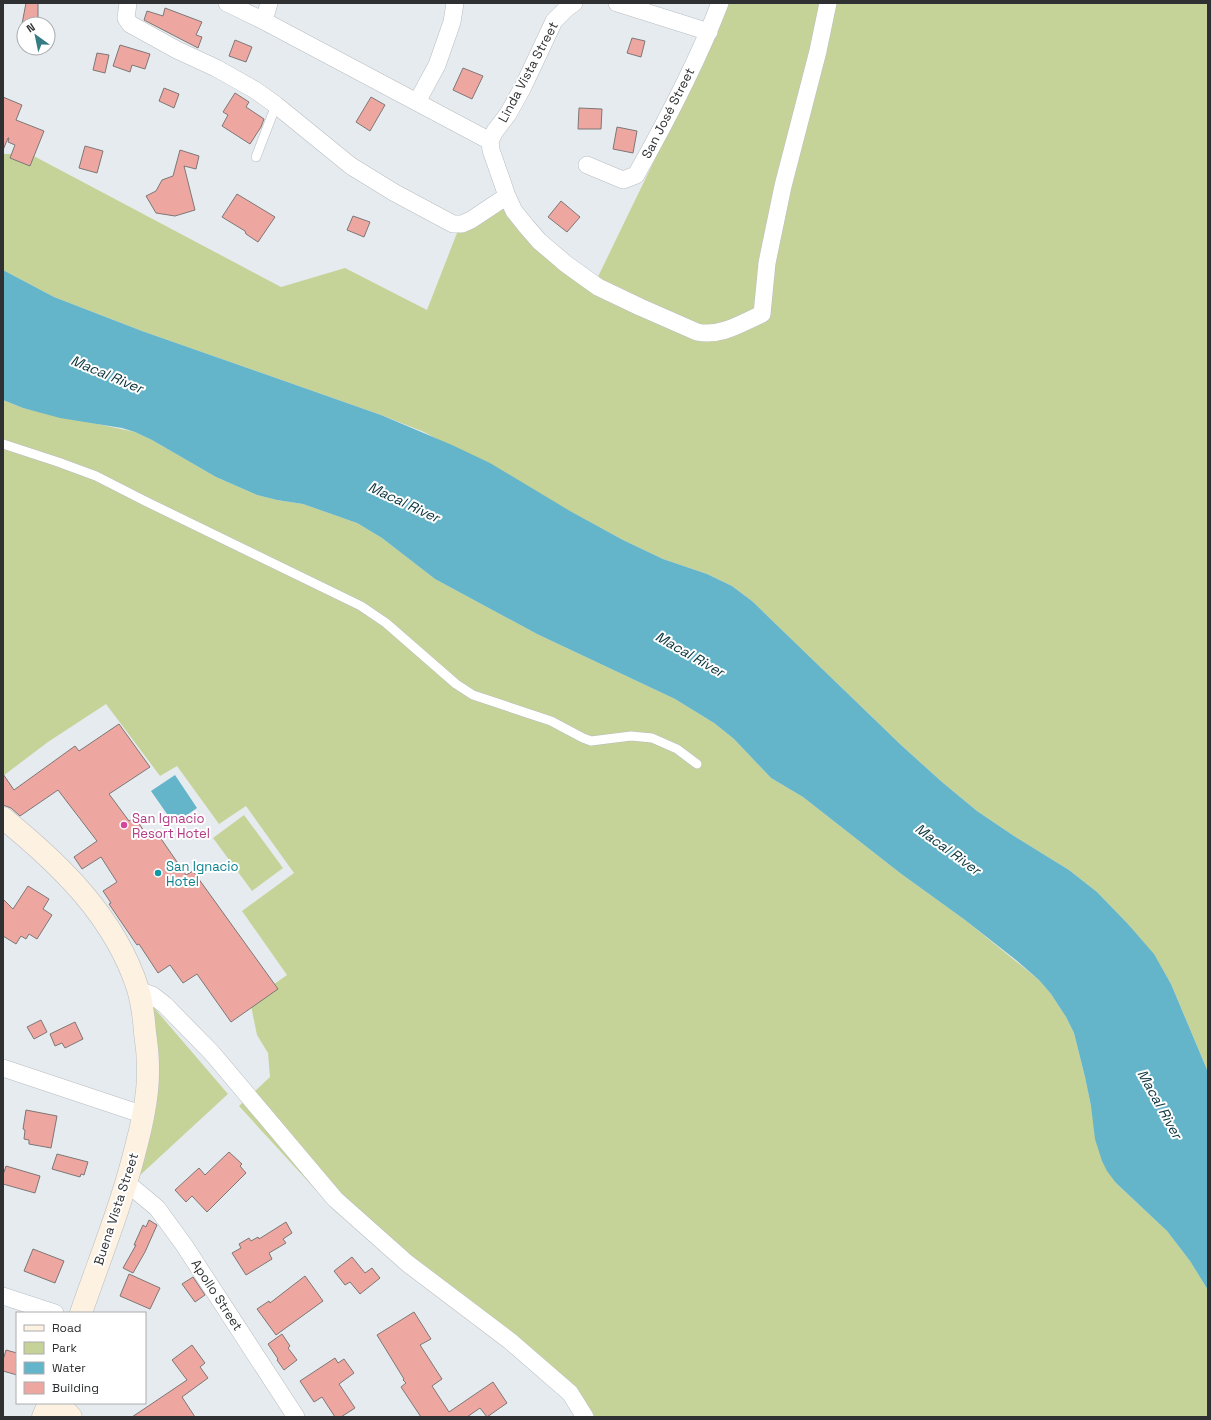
<svg xmlns="http://www.w3.org/2000/svg" width="1211" height="1420" viewBox="0 0 1211 1420" font-family="'Space Grotesk',sans-serif">
	<style>
		.green { fill: #c6d398 }
		.water { fill: #64b5ca }
		.building { fill: #eea7a0; stroke: #7d7776 }
		.lines { fill: none; stroke-linecap: round; stroke-linejoin: round }
		.lane-casing { stroke: #b8bdc1; stroke-width: 10 }
		.street-casing { stroke: #b8bdc1; stroke-width: 18 }
		.secondary-casing { stroke: #b8bdc1; stroke-width: 23 }
		.lane { stroke: #fff; stroke-width: 9 }
		.street { stroke: #fff; stroke-width: 17 }
		.secondary { stroke: #fdf1e2; stroke-width: 22 }
		.hotel-dot { fill: #d1479c; stroke: #fff; stroke-width: 1.5 }
		.culture-dot { fill: #0f9aa8; stroke: #fff; stroke-width: 1.5 }
		.labels { text-anchor: middle; dominant-baseline: central; stroke-width: 4; stroke-linejoin: round; paint-order: stroke }
		.street-label { font-size: 13px; fill: #2e3032; stroke: #fff }
		.hotel-label { font-size: 13px; fill: #b23c85; stroke: #fff; text-anchor: start }
		.culture-label { font-size: 13px; fill: #0d838f; stroke: #fff; text-anchor: start }
		.water-label { font-size: 14px; font-style: italic; fill: #09323b; stroke: #fff }
	</style>
	<rect width="100%" height="100%" fill="#e6ebef"/>
	<path class="green" d="M728 3H1208V1072L1171 984 1154 955 1128 924 1097 892 1069 870 1014 836 977 811 942 782 901 745 752 601 732 586 707 574 663 559 623 540 424 432 381 415 142 331 54 297 3 270V154H30L281 287 345 268 427 310 457 233 505 206 594 285 717 31Z
		M3 400 23 408 135 432 152 440 216 477 257 495 277 500 303 504 357 523 382 538 435 579 537 634 675 699 714 723 734 739 771 778 803 797 900 873 965 920 1039 980 1051 994 1066 1017 1074 1033 1085 1077 1091 1106 1116 1183 1167 1231 1190 1261 1208 1290V1417H588L411 1264 337 1213 239 1106 270 1077 268 1053 257 1035 250 1001 287 975 242 911 294 873 246 806 219 824 177 766 160 776 106 704 48 742 3 776Z
		M244 815 283 868 252 891 213 838Z
		M137 988 228 1094 125 1189 146 1101Z"/>
	<path class="water" d="M3 270 54 297 142 331 381 415 452 445 490 463 570 511 623 540 663 559 707 574 732 586 752 601 901 745 942 782 977 811 1014 836 1069 870 1097 892 1128 924 1154 954 1171 984 1208 1072V1290L1190 1261 1167 1231 1116 1183 1107 1171 1102 1161 1095 1139 1091 1106 1085 1077 1074 1033 1066 1017 1051 994 1039 980 1016 960 965 920 900 873 803 797 771 778 734 739 714 723 675 699 537 634 435 579 382 538 357 523 303 504 277 500 257 495 216 477 152 440 135 432 122 428 60 418 23 408 3 400Z
		M175 775 197 808 174 824 151 791Z"/>
	<path class="building" d="M26 3H38V24H22Z
		M165 8 202 22 196 35 202 37 198 48 144 20 147 11 163 16Z
		M632 38 645 41 641 57 627 53Z
		M235 40 252 47 246 62 229 56Z
		M120 45 150 54 145 69 132 65 130 72 113 66Z
		M97 53 109 55 105 73 93 70Z
		M463 68 483 76 472 99 453 90Z
		M164 88 179 94 174 108 159 101Z
		M235 93 249 102 246 107 264 119 261 127 250 144 222 126 228 115 223 112Z
		M3 97 22 105 16 120 44 131 30 166 10 158 15 145 8 142 9 138H8L3 150Z
		M371 97 385 105 370 131 356 122Z
		M579 108 602 109 601 129H578Z
		M617 127 637 131 633 153 613 149Z
		M85 146 103 151 97 173 79 168Z
		M180 150 199 156 196 169 184 166 195 210 175 216 156 213 146 196 156 191 162 180 173 176Z
		M237 194 275 217 258 242 246 234 245 231 222 217Z
		M561 201 580 217 567 232 548 217Z
		M353 216 370 222 364 237 347 230Z
		M119 724 150 767 109 794 129 821 135 817 147 836 155 830 186 875 193 871 278 989 231 1022 197 974 183 983 170 965 158 973 139 944 137 945 126 929 109 904 111 903 103 891 117 882 101 857 82 869 74 857 97 841 58 790 20 816 11 808 3 805V774L14 790 75 746 79 751Z
		M28 886 49 899 43 909 52 915 37 939 29 934 26 939 21 936 16 944 3 936V899L13 909Z
		M41 1020 47 1032 34 1039 27 1027Z
		M75 1022 83 1039 65 1048 62 1043 55 1046 50 1034Z
		M26 1110 57 1116 51 1148 29 1144V1140L24 1139 25 1130 23 1129Z
		M229 1152 242 1164 240 1166 246 1173 207 1212 192 1196 186 1202 175 1190 199 1168 205 1175Z
		M57 1154 88 1162 84 1175 81 1174 80 1177 52 1169Z
		M6 1166 40 1176 35 1193 3 1184V1175Z
		M149 1220 157 1225 145 1252 133 1273 123 1268 136 1245H134L143 1225 146 1227Z
		M286 1222 292 1233 283 1239 286 1243 269 1253 272 1259 246 1275 232 1253 241 1248 239 1244 249 1238 251 1241 258 1237 259 1239Z
		M33 1249 64 1261 55 1283 24 1271Z
		M352 1257 365 1273 372 1268 380 1278 360 1294 350 1282 345 1285 334 1271Z
		M129 1274 160 1288 150 1309 120 1296Z
		M305 1276 323 1301 276 1335 257 1309 269 1301 270 1303Z
		M193 1277 205 1295 195 1302 182 1284Z
		M414 1312 431 1339 420 1345 442 1379 432 1386 449 1412 493 1382 507 1403 487 1417 480 1408 467 1417H421L401 1387 406 1383 403 1380 404 1379 377 1335Z
		M282 1334 290 1346 288 1348 297 1360 284 1370 277 1360 278 1359 268 1344Z
		M192 1345 205 1363 200 1367 208 1378 182 1397 195 1417H132L187 1380 172 1360Z
		M6 1350 17 1353V1375L3 1371V1360Z
		M335 1358 338 1363 344 1359 354 1373 339 1384 355 1408 341 1417H335L322 1397 314 1402 300 1381Z"/>
	<g class="lines">
		<g class="lane-casing">
			<path id="lane" d="M256 157 276 105
				M3 444 58 462 96 476 145 501 361 606 386 623 456 684 473 695 551 721 583 738 591 741 631 736 652 738 677 749 697 764"/>
		</g>
		<g class="street-casing">
			<path id="street" d="M128 3 126 18 130 24 177 50 216 68 255 90 276 105 351 166 395 193 453 224H462L471 220 507 196
				M227 3 264 21 490 141
				M574 3 567 8 554 21 523 87 508 114 495 131 490 141 491 150 507 196 514 211 526 226 539 241 566 264 598 287 640 307 697 332C721 337 741 323 762 314L767 263 783 186 818 51 828 3
				M617 3 709 32
				M264 21 269 3
				M417 102 437 65 452 22 455 3
				M587 165 623 180 636 175C667 120 697 63 720 3
				M138 990 152 995 165 1005 212 1053 335 1199 407 1263 510 1341 570 1393 585 1417
				M3 1068 144 1115
				M127 1183 157 1208 184 1245 296 1417
				M3 1296 55 1313"/>
		</g>
		<g class="secondary-casing">
			<path id="secondary" d="M3 818C60 864 115 917 138 989 142 1003 144 1019 145 1033 148 1052 149 1072 147 1091 145 1110 141 1128 136 1147 122 1204 100 1258 81 1313
				M58 1403 71 1417
				M43 1417 49 1403"/>
		</g>
		<use href="#lane" class="lane"/>
		<use href="#street" class="street"/>
		<use href="#secondary" class="secondary"/>
	</g>
	<circle class="hotel-dot" cx="124" cy="825" r="4"/>
	<circle class="culture-dot" cx="158" cy="873" r="4"/>
	<g class="labels">
		<g class="street-label">
			<text transform="translate(528 72) rotate(-62)">Linda Vista Street</text>
			<text transform="translate(668 113) rotate(-63)">San José Street</text>
			<text transform="translate(116 1209) rotate(-72)">Buena Vista Street</text>
			<text transform="translate(217 1295) rotate(57)">Apollo Street</text>
		</g>
		<g class="hotel-label">
			<text x="132" y="818">San Ignacio<tspan x="132" dy="15">Resort Hotel</tspan></text>
		</g>
		<g class="culture-label">
			<text x="166" y="866">San Ignacio<tspan x="166" dy="15">Hotel</tspan></text>
		</g>
		<g class="water-label">
			<text transform="translate(107 374) rotate(23)">Macal River</text>
			<text transform="translate(404 502) rotate(25)">Macal River</text>
			<text transform="translate(690 654) rotate(30)">Macal River</text>
			<text transform="translate(948 849) rotate(36)">Macal River</text>
			<text transform="translate(1160 1104) rotate(61)">Macal River</text>
		</g>
	</g>
	<rect width="1211" height="1420" fill="none" stroke="#2e3032" stroke-width="8"/>
	<rect x="16" y="1312" width="130" height="92" fill="#ffffff" stroke="#abacad"/>
	<rect x="24" y="1325" width="20" height="6" fill="#fdf1e2" stroke="#abacad"/>
	<text x="52" y="1332" font-size="12" fill="#2e3032">Road</text>
	<rect x="24" y="1342" width="20" height="12" fill="#c6d398" stroke="#abacad"/>
	<text x="52" y="1352" font-size="12" fill="#2e3032">Park</text>
	<rect x="24" y="1362" width="20" height="12" fill="#64b5ca" stroke="#abacad"/>
	<text x="52" y="1372" font-size="12" fill="#2e3032">Water</text>
	<rect x="24" y="1382" width="20" height="12" fill="#eea7a0" stroke="#abacad"/>
	<text x="52" y="1392" font-size="12" fill="#2e3032">Building</text>
	<g transform="translate(36 36) rotate(327)"><circle r="19" fill="#ffffff" stroke="#abacad"/>
	<path d="M0-3L7 15L0 10L-7 15Z" fill="#357c85"/>
	<text y="-6" font-size="11" font-weight="bold" text-anchor="middle" fill="#2e3032">N</text>
	</g>
</svg>
